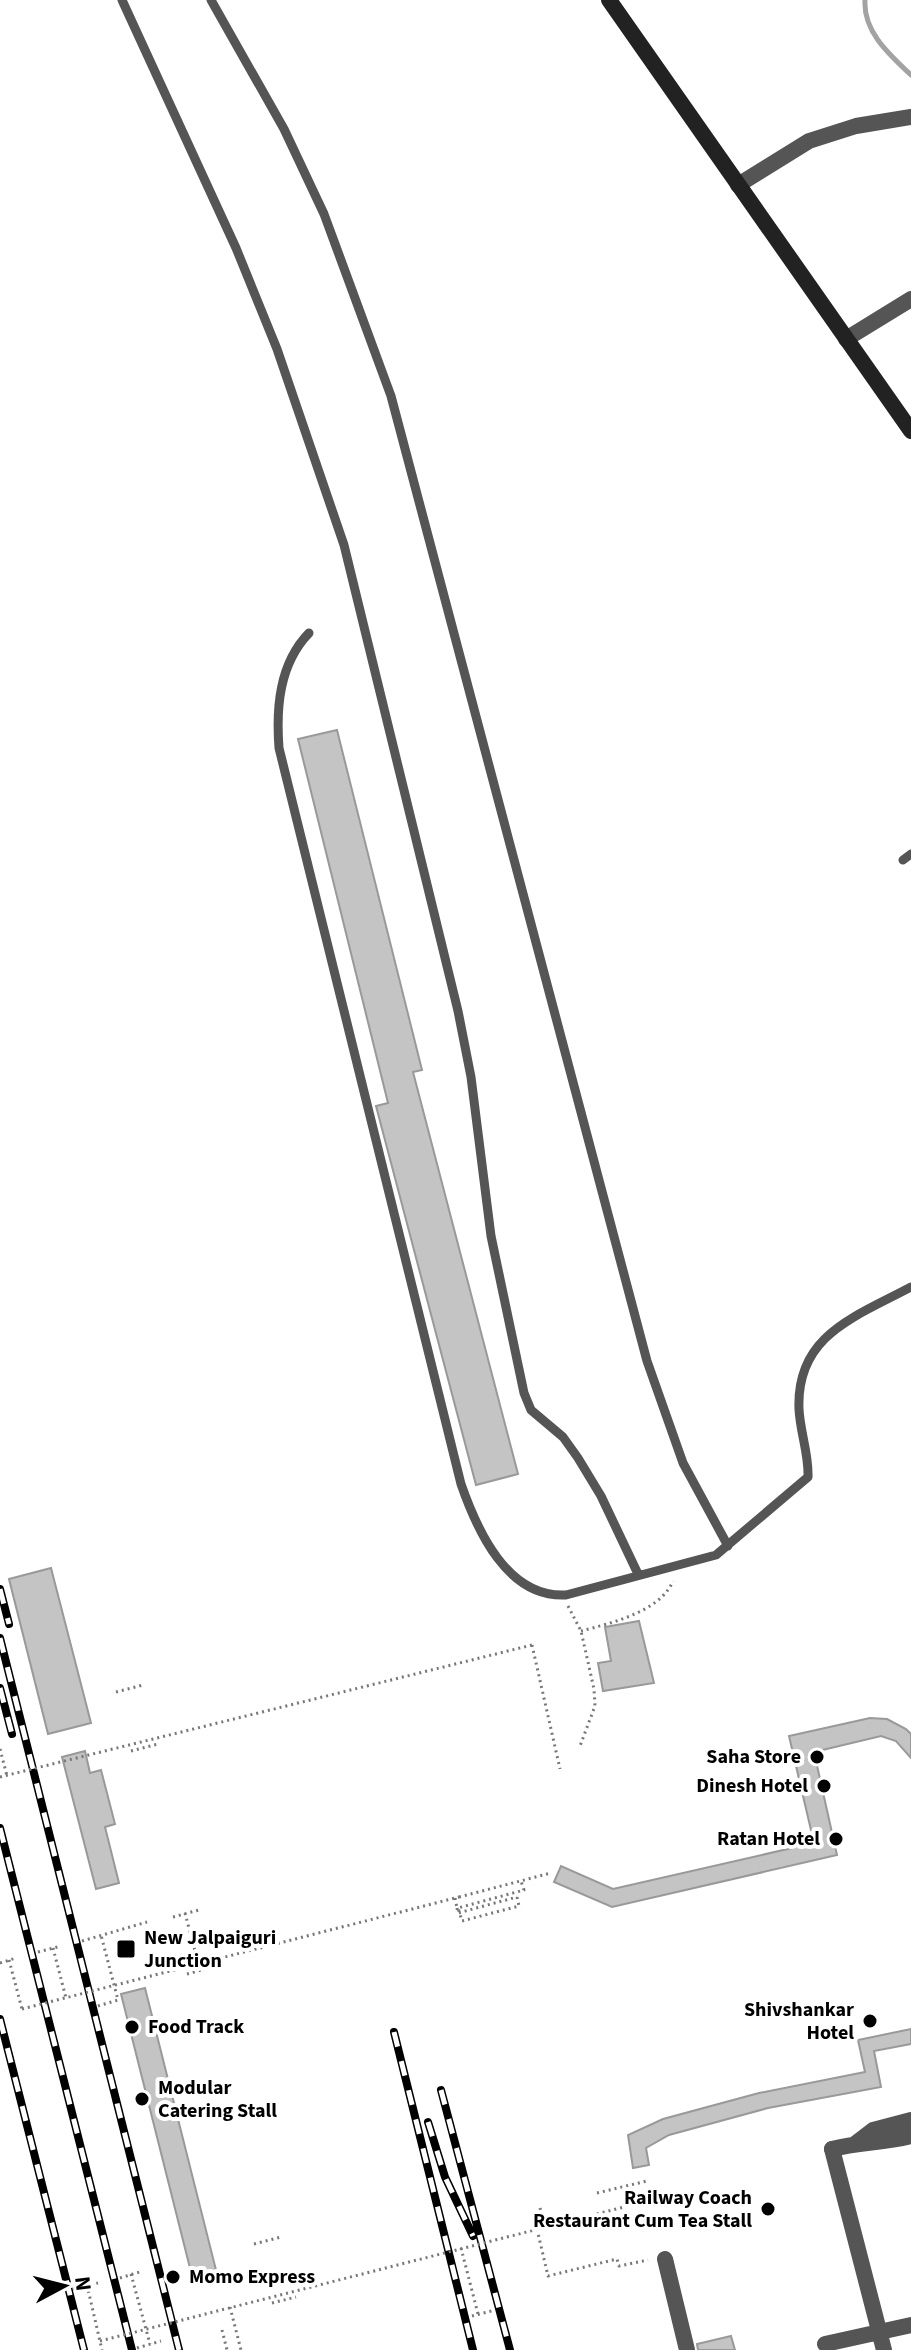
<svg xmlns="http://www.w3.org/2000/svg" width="911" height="2350" viewBox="0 0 911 2350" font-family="'Source Sans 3',sans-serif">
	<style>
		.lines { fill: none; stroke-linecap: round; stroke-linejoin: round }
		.stream { stroke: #a3a3a3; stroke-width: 5 }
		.building { fill: #c4c4c4; stroke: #999; stroke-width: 2 }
		.path { stroke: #777; stroke-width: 3; stroke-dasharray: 2 4; stroke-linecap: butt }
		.service { stroke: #555; stroke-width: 9 }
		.minor { stroke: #555; stroke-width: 16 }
		.tertiary { stroke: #555; stroke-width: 16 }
		.secondary { stroke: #222; stroke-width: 16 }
		.rail-casing { stroke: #000; stroke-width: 8 }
		.rail { stroke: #fff; stroke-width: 5; stroke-dasharray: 15; stroke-linecap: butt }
		.path-bridge { stroke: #777; stroke-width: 3; stroke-dasharray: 2 4; stroke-linecap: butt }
		.poi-dot { fill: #000; stroke: #fff; stroke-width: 3 }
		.labels { text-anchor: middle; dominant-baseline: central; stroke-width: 8; stroke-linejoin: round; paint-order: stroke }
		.poi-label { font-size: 20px; font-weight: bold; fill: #000; stroke: #fff; text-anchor: end }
	</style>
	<rect width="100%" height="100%" fill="#fff"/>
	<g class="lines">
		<path class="stream" d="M865 0C863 32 890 55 911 75"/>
	</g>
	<path class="building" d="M337 730 422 1070 413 1072 518 1474 476 1485 376 1106 388 1103 298 739Z
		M51 1568 91 1723 48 1734 9 1579Z
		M639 1621 654 1683 603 1691 598 1663 611 1661 605 1627Z
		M870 1718 887 1719 906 1729 911 1734V1758L896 1741 881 1736 814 1752 837 1855 612 1907 554 1882 561 1866 613 1889 814 1843 789 1736Z
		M85 1751 90 1773 101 1770 115 1824 105 1827 119 1883 96 1889 62 1757Z
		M145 1988 216 2270 192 2276 121 1994Z
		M911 2029V2044L874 2051 881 2087 768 2108 669 2135 646 2148 649 2165 633 2168 628 2135 663 2119 759 2093 865 2072 858 2040Z
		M731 2336 735 2350H698L697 2344Z"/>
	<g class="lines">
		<path class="path" d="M568 1606 581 1631 594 1689 595 1706 580 1746
			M581 1631C611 1623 660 1612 673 1581
			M532 1645 560 1769
			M116 1692 143 1685
			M0 1749 7 1776
			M131 1751 158 1744
			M459 1897 551 1873
			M517 1897 519 1906 462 1921 458 1908 524 1890 521 1881
			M455 1898 457 1908
			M185 1913 200 1970
			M173 1917 199 1910
			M82 1941 147 1922
			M53 1948 66 1998
			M38 1952 61 1946
			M9 1960 22 2009
			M0 1963 16 1958
			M187 1974 213 1967
			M98 2006 118 2000 101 1935
			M597 2193 647 2181
			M540 2208 545 2227
			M562 2223 651 2200
			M537 2229 548 2276 617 2259 619 2266 648 2260
			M254 2244 281 2237
			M461 2248 478 2314
			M131 2274 150 2344
			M120 2278 143 2271
			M87 2285 102 2350
			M73 2289 98 2283
			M272 2303 296 2297
			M230 2307 241 2350
			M472 2316 495 2310
			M222 2330 227 2350
			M137 2348 161 2341"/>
		<path class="service" d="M122 0 236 248 277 349 344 545 458 1011 471 1077 491 1236 524 1393 531 1410 563 1437 578 1458 601 1496 638 1574
			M211 0 284 129 324 214 391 396 647 1361 683 1463 728 1546
			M309 633C279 664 276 708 279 748L461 1484C477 1530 507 1598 566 1595L716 1555 808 1477C809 1454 800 1432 799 1409 796 1335 855 1317 911 1287
			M903 860 911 854"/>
		<path class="minor" d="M738 185 809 141 856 126 911 117
			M846 339 911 299
			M832 2149 884 2350
			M665 2259 687 2350
			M825 2344 911 2325"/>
		<path class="tertiary" d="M856 2143 873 2130 911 2120
			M832 2149C859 2142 884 2143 911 2136"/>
		<path class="secondary" d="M609 0 911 431"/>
		<g class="rail-casing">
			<path id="rail" d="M0 1589 9 1624
				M0 1638 179 2350
				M0 1688 12 1734
				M0 1828 132 2350
				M0 2019 84 2350
				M394 2032 473 2350
				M441 2090 510 2350
				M428 2122 445 2177 473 2236"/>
		</g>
		<use href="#rail" class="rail"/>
		<path class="path-bridge" d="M0 1777 532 1645
			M457 1908 458 1913 517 1897
			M22 2009 459 1897
			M100 2341 562 2223"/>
	</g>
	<g class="poi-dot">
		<circle cx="817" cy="1757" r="8"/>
		<circle cx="824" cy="1786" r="8"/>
		<circle cx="836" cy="1839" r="8"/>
		<rect x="116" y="1939" width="20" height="20" rx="4"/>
		<circle cx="870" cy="2021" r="8"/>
		<circle cx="132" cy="2027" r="8"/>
		<circle cx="142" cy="2099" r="8"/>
		<circle cx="768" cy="2209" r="8"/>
		<circle cx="173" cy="2277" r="8"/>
	</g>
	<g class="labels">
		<g class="poi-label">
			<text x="801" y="1757">Saha Store</text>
			<text x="808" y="1786">Dinesh Hotel</text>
			<text x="820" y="1839">Ratan Hotel</text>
			<text x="144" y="1938" text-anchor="start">New Jalpaiguri<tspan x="144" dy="23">Junction</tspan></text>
			<text x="854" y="2010">Shivshankar<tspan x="854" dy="23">Hotel</tspan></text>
			<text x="148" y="2027" text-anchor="start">Food Track</text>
			<text x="158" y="2088" text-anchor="start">Modular<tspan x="158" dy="23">Catering Stall</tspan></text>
			<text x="752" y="2198">Railway Coach<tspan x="752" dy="23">Restaurant Cum Tea Stall</tspan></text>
			<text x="189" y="2277" text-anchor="start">Momo Express</text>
		</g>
	</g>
	<g transform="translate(64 2286) rotate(83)" stroke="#ffffff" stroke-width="6" paint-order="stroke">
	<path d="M0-6L14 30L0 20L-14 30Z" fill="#000000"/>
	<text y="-12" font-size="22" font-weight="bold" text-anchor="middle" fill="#000000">N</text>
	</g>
</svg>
